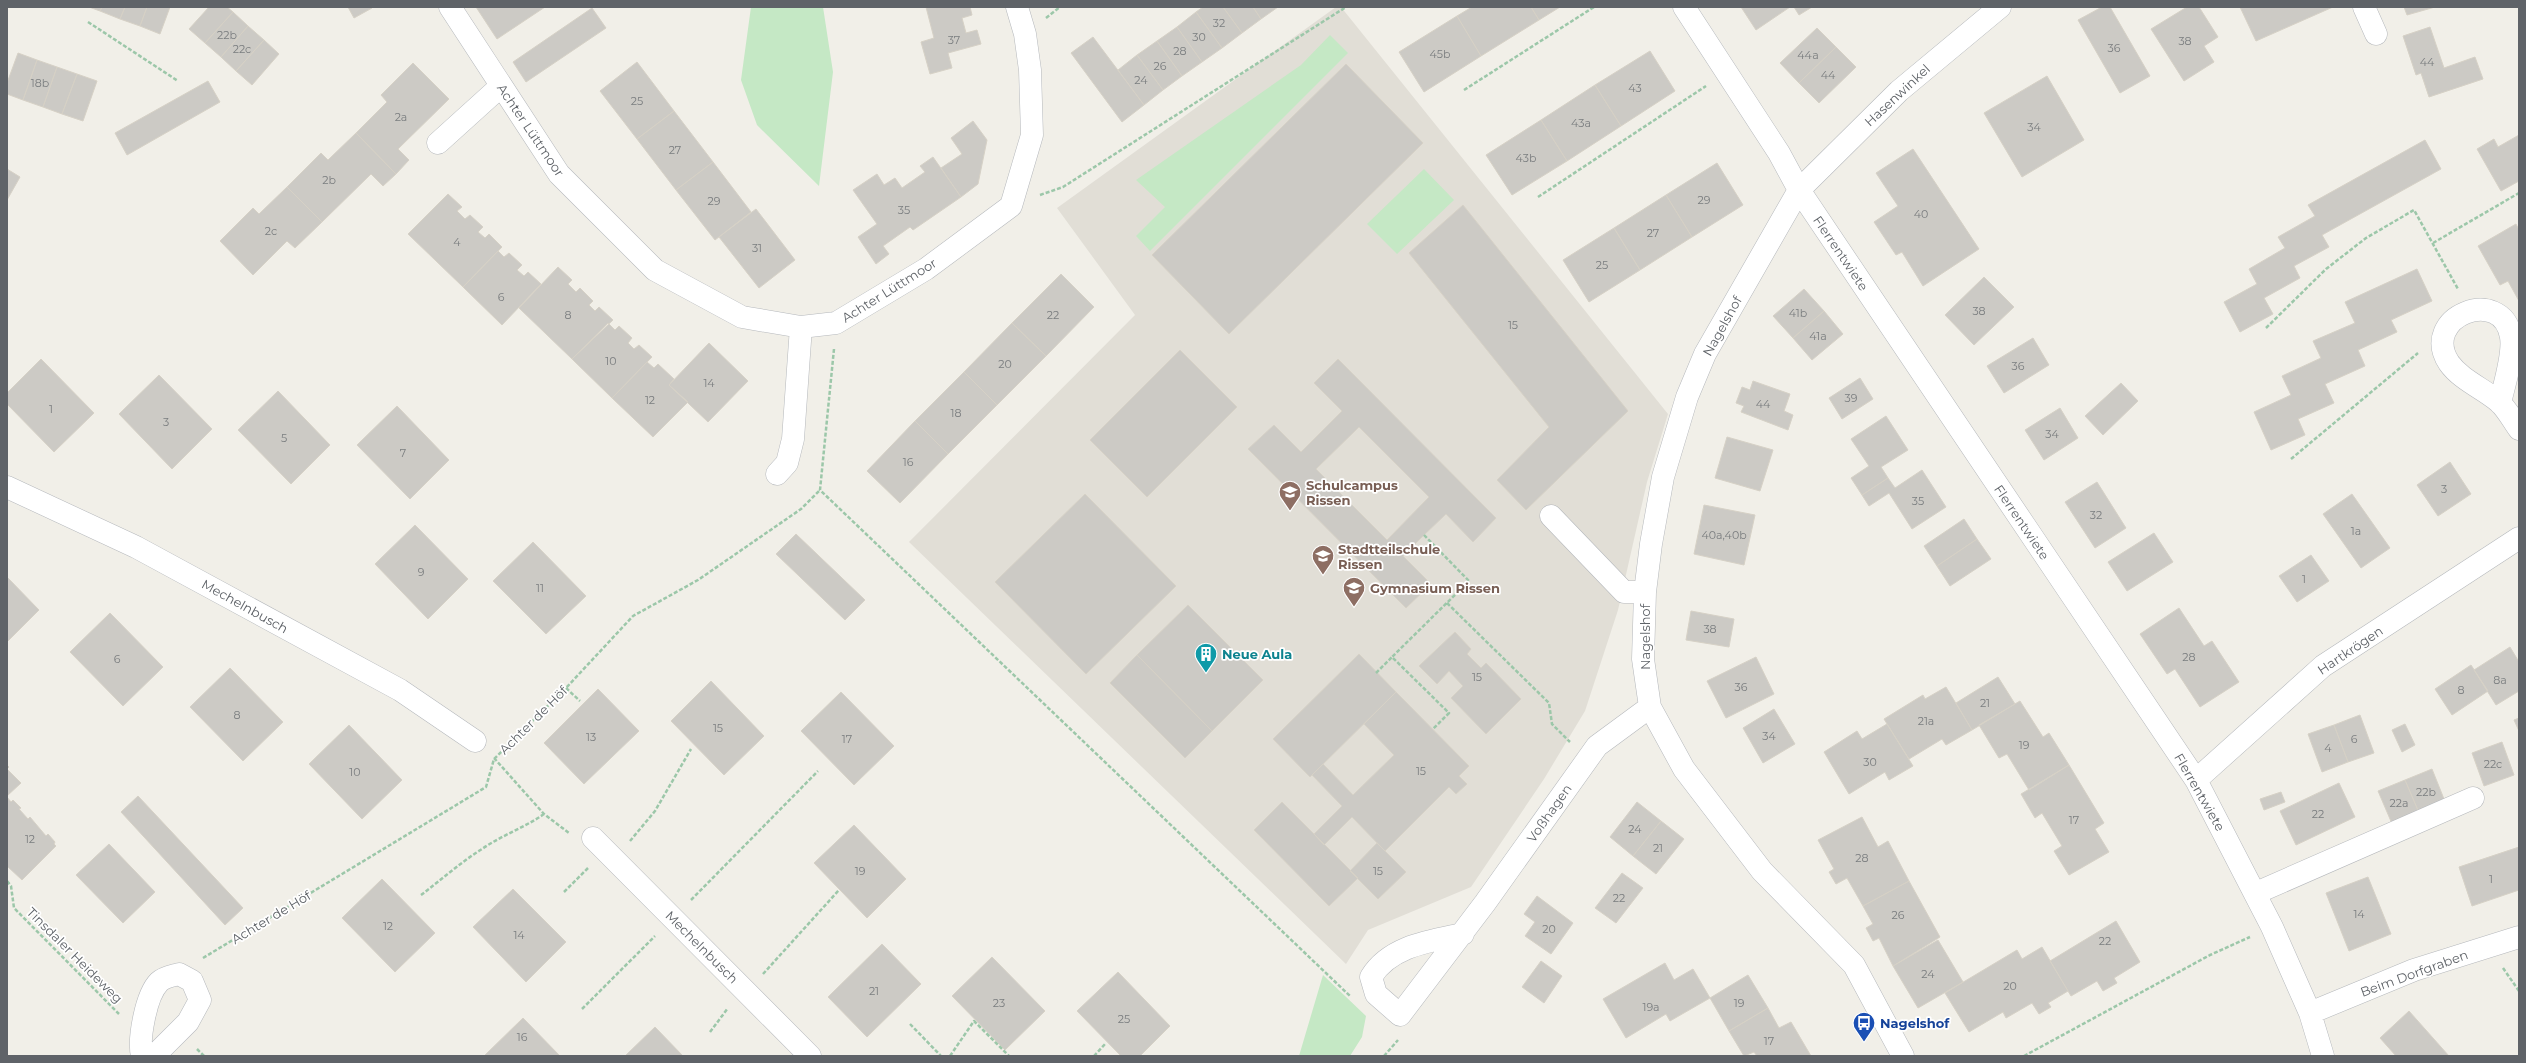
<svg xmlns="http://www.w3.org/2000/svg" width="2526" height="1063" viewBox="0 0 2526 1063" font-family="Montserrat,sans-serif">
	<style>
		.education { fill: #e1ded6 }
		.green { fill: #c5e8c5 }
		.building { fill: #cccac5; stroke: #d6d1c6; fill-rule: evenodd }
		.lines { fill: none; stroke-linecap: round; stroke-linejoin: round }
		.minor-casing { stroke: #b5b8bc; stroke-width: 23 }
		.path { stroke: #9cc7a9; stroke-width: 2.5; stroke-dasharray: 4 2; stroke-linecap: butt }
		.minor { stroke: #fff; stroke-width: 22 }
		.labels { text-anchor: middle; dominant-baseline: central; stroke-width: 3.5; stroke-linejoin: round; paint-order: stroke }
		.number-label { font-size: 11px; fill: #7a7d7f }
		.street-label { font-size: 13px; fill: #5f6368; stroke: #fff }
		.education-label { font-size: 13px; font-weight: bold; fill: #785e54; stroke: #fff; text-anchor: start }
		.culture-label { font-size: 13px; font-weight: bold; fill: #0d838f; stroke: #fff; text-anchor: start }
		.transit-label { font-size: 13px; font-weight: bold; fill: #164399; stroke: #fff; text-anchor: start }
	</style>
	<rect width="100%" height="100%" fill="#f1efe8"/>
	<path class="education" d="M1336 7H1341L1668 414 1647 482 1618 610 1585 711 1544 779 1471 887 1368 930 1346 964 909 542 1135 315 1057 208Z"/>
	<path class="green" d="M751 7H823L833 72 819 186 757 125 741 80Z
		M1330 35 1348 53 1150 251 1136 236 1165 207 1136 180 1301 65Z
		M1424 169 1454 200 1397 254 1367 224Z
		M1323 975 1366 1016 1362 1037 1350 1056H1299Z"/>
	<path class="building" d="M89 7H102L100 11Z
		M102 7H125L120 19 100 11Z
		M125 7H147L140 26 120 19Z
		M147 7H170L160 34 140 26Z
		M209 7H227L233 12 205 43 189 29Z
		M348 7H371L372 8 354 18Z
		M476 7H545L497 39Z
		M926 7H970L972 15 962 18 966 33 977 30 981 44 948 53 952 68 930 74 921 42 934 38Z
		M1203 7H1223L1242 33 1222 48 1196 12Z
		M1223 7H1253L1261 19 1242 33Z
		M1253 7H1278L1261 19Z
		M1472 7H1531L1539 20 1481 56 1457 16Z
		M1531 7H1560L1539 20Z
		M1741 7H1790L1756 30Z
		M1794 7H1812L1799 15Z
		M2102 7H2110L2150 76 2120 93 2078 20Z
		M2187 7H2199L2218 37 2204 46 2214 62 2184 81 2151 29Z
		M2240 7H2333L2256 41Z
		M2404 7H2435L2407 15Z
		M592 8 606 28 526 82 513 62Z
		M233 12 248 26 221 57 205 43Z
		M1196 12 1222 48 1202 62 1177 27Z
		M1457 16 1481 56 1424 92 1399 52Z
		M248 26 264 40 236 71 221 57Z
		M1177 27 1202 62 1182 76 1157 41Z
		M2430 27 2444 68 2475 57 2483 79 2429 97 2421 73 2416 75 2403 36Z
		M1817 28 1836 47 1799 83 1780 63Z
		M1093 37 1144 105 1122 122 1071 53Z
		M264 40 279 54 252 85 236 71Z
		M1157 41 1182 76 1163 90 1137 55Z
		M1836 47 1856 67 1819 103 1799 83Z
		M1650 51 1675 91 1621 126 1595 85Z
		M18 53 37 60 23 100 7 94V83Z
		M1137 55 1163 90 1144 105 1118 70Z
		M37 60 57 67 43 107 23 100Z
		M637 62 674 111 637 139 600 91Z
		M413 63 449 99 398 149 409 160 396 174 356 133 387 102 381 95Z
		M1346 64 1423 143 1229 334 1152 255Z
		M57 67 77 74 62 114 43 107Z
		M77 74 97 81 83 121 62 114Z
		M2047 76 2084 140 2022 177 1984 113Z
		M208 81 220 102 127 155 115 133Z
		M1595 85 1621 126 1567 161 1541 120Z
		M674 111 713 162 676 190 637 139Z
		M1541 120 1567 161 1512 195 1486 155Z
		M973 121 987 140 978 184 961 197 941 168 962 154 951 138Z
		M356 133 396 174 383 186 371 174 322 222 287 187 321 153 328 160Z
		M2519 135V181L2501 191 2477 149 2494 139 2498 147Z
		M2425 140 2441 169 2322 235 2329 247 2294 266 2300 278 2264 298 2273 314 2240 332 2224 302 2257 284 2249 269 2285 248 2278 237 2315 216 2308 205Z
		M1913 149 1979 249 1923 286 1902 252 1896 255 1874 222 1898 206 1876 173Z
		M933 157 961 197 913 230 910 227 883 246 889 254 876 264 858 237 877 224 853 190 877 174 884 185 895 178 902 188 925 172 920 166Z
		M713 162 751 212 715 240 676 190Z
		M1717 163 1743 205 1692 237 1666 195Z
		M7 169 20 177 7 200Z
		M287 187 322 222 295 248 287 241 253 275 220 241 253 208 259 214Z
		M448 194 462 207 457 211 465 219 470 215 483 227 478 232 485 238 489 234 502 247 463 287 408 234Z
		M1666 195 1692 237 1640 270 1614 228Z
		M1463 205 1628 411 1526 510 1497 480 1549 427 1409 253Z
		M756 209 795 260 759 288 719 237Z
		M2516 224 2519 230V301L2508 281 2500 285 2478 246Z
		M1614 228 1640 270 1589 302 1563 260Z
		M498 251 504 257 509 253 522 265 517 270 524 276 528 272 541 284 502 325 463 287Z
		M558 267 572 280 568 284 576 292 580 288 593 301 589 305 595 311 599 307 613 320 572 359 519 308Z
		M2417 269 2432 301 2391 320 2397 332 2358 350 2365 366 2325 384 2334 403 2298 419 2305 435 2271 450 2254 412 2291 395 2282 376 2321 358 2313 341 2355 323 2345 302Z
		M1061 274 1094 307 1046 356 1012 323Z
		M1984 277 2014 307 1974 345 1945 315Z
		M1804 289 1824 311 1793 338 1773 316Z
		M1824 311 1843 334 1812 360 1793 338Z
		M608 323 615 330 619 326 632 338 628 343 634 349 639 345 652 357 612 398 572 359Z
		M1012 323 1046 356 997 405 964 372Z
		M2033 338 2049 365 2004 393 1987 366Z
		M709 343 748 381 708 422 669 385Z
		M1180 350 1237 407 1147 497 1090 440Z
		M41 359 94 413 54 452 7 404V393Z
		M1338 359 1496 518 1473 542 1446 514 1424 535 1403 556 1431 584 1406 608 1248 449 1274 425 1301 452 1342 411 1314 383ZM1359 427 1429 497 1387 540 1316 469Z
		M647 362 654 368 658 364 674 379 669 385 688 402 653 437 612 398Z
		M964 372 997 405 948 454 915 421Z
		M159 375 212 429 172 469 119 414Z
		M1860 378 1873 399 1842 419 1829 398Z
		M1753 381 1790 394 1784 411 1793 415 1788 430 1741 412 1744 406 1736 403 1742 387 1750 390Z
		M2121 383 2138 401 2103 435 2085 416Z
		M278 391 330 445 291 484 238 430Z
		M397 406 449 460 410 499 357 445Z
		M2060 408 2078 438 2044 460 2025 430Z
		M1886 416 1908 450 1881 467 1888 478 1862 495 1851 478 1869 466 1851 439Z
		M915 421 948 454 900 503 867 471Z
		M1727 437 1773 450 1760 491 1715 478Z
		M2450 462 2471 494 2438 516 2417 485Z
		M1922 470 1946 507 1912 529 1889 493 1869 506 1862 495 1888 478 1895 488Z
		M2097 482 2126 528 2095 548 2065 502Z
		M1085 494 1176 586 1086 674 995 582Z
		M2352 494 2390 548 2361 568 2323 514Z
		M1704 505 1755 515 1744 565 1694 554Z
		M1964 519 1977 539 1937 566 1924 546Z
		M415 525 468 579 428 619 375 564Z
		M2154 533 2173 562 2127 591 2108 562Z
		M796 534 865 600 845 620 776 554Z
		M1977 539 1991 559 1950 586 1937 566Z
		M533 542 586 596 546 634 493 581Z
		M2311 555 2329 581 2297 602 2279 576Z
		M7 577 39 610 7 642Z
		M1188 605 1263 680 1212 731 1137 655Z
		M2179 608 2204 646 2212 641 2239 682 2200 707 2175 669 2167 674 2140 634Z
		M1691 611 1734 619 1729 647 1686 640Z
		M110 613 163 667 123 706 70 652Z
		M1455 632 1471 649 1467 654 1481 668 1486 663 1521 699 1486 734 1451 698 1463 686 1449 671 1437 684 1419 666Z
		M2510 647 2519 662V691L2496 705 2474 670Z
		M1359 654 1396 692 1310 777 1273 739Z
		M1137 655 1212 731 1185 758 1110 683Z
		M1756 657 1774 694 1726 718 1707 681Z
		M2471 665 2488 691 2452 715 2435 689Z
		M230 668 283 722 243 761 190 707Z
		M1998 677 2015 704 1972 730 1956 703Z
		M711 681 764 736 724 775 671 721Z
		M1946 687 1972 730 1946 745 1942 739 1909 759 1884 719 1923 695 1925 699Z
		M598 689 639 731 584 784 544 743Z
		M841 692 894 746 854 785 801 731Z
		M1396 692 1469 766 1459 776 1467 784 1456 794 1449 787 1385 851 1352 817 1324 845 1314 834 1342 806 1312 775 1323 764 1353 795 1394 755 1364 724Z
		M2020 701 2043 737 2049 733 2069 765 2029 790 2007 754 1999 758 1979 725Z
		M1774 709 1795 744 1763 763 1743 728Z
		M2360 715 2374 753 2348 762 2334 725Z
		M2519 718V731L2514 720Z
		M1887 724 1913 766 1889 780 1885 772 1849 794 1824 752 1857 731 1862 739Z
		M2405 724 2415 745 2402 752 2392 730Z
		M349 725 402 780 362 819 309 764Z
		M2334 725 2348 762 2322 772 2308 734Z
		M2502 742 2514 775 2484 786 2472 753Z
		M7 765 9 767 7 769 21 783 7 796Z
		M2069 765 2104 823 2095 829 2109 852 2069 875 2054 851 2062 846 2042 813 2035 818 2021 794Z
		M2432 769 2446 804 2420 815 2405 780Z
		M2405 780 2420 815 2393 826 2378 791Z
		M2339 783 2355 817 2296 845 2280 811Z
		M2281 792 2285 802 2264 810 2260 799Z
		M138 796 243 908 225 925 121 812Z
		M7 797 11 802 13 800 21 808 19 809 28 819 30 817 46 836 48 834 55 842 54 844 56 846 22 880 7 866Z
		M1282 802 1358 878 1329 906 1254 830Z
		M1637 802 1661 821 1633 856 1610 837Z
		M1862 817 1878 847 1888 841 1909 881 1863 906 1847 878 1836 884 1829 872 1834 869 1818 840Z
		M1661 821 1684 839 1656 874 1633 856Z
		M854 825 906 879 867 918 814 863Z
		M1377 843 1406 872 1378 899 1350 871Z
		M109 844 155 892 123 923 76 875Z
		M2519 847V890L2472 906 2459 867Z
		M1622 873 1643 888 1616 923 1595 908Z
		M2368 877 2391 934 2349 951 2326 893Z
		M382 879 435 933 395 972 342 918Z
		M1909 881 1940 937 1893 966 1879 938 1873 941 1866 928 1873 924 1863 906Z
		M513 889 566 942 526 982 473 927Z
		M1537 896 1573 923 1551 954 1525 936 1535 922 1524 914Z
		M2116 921 2140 962 2114 978 2117 983 2103 991 2097 981 2071 996 2050 961Z
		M1938 940 1963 982 1918 1008 1893 966Z
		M882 944 921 984 867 1037 828 997Z
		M2042 947 2068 991 2048 1003 2051 1007 2039 1014 2032 1003 2006 1018 2003 1012 1969 1032 1945 993 2017 950 2022 959Z
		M992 957 1045 1011 1005 1050 952 996Z
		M1541 961 1562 976 1544 1003 1522 987Z
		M1665 963 1674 980 1693 969 1710 998 1670 1021 1666 1014 1626 1038 1603 999Z
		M1118 972 1170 1026 1140 1056H1121L1077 1011Z
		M1748 975 1768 1008 1729 1031 1710 998Z
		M1768 1008 1779 1028 1791 1022 1811 1056H1757L1754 1052 1744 1056 1729 1031Z
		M2409 1011 2449 1056H2396L2380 1038Z
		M523 1018 560 1056H484Z
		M655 1027 683 1056H625Z"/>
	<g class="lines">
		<g class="minor-casing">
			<path id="minor" d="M450 7 559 174 655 270 742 317 801 327 836 323 926 269 1011 206 1032 135 1030 70 1025 34 1017 7
				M1684 7 1779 153 1799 190 2196 780 2272 927 2310 1013 2323 1056
				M2364 7 2376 34
				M438 143 501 86
				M2500 403C2504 385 2514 355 2511 337 2502 284 2419 317 2449 363 2461 380 2484 389 2499 402 2507 409 2513 421 2519 429
				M777 474 787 463 793 439 801 327
				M7 487 136 547 400 690 475 741
				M1551 516 1624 592H1645
				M2196 780 2323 666 2519 538
				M593 838 810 1056
				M2256 893 2473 798
				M1463 934C1430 941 1390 946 1371 977L1376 994 1400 1015 1485 903 1597 746 1650 707
				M2310 1013 2414 970 2519 937
				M142 1056C138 1039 146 995 159 982 164 977 172 976 179 974L192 981 200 1000 188 1022 154 1056
				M1903 1056 1854 965 1762 871 1684 769 1650 707 1643 659 1645 592 1651 544 1663 477 1687 397 1705 354 1799 190 1899 91 2000 7"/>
		</g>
		<path class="path" d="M1046 18 1060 7
			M88 22 178 81
			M1464 90 1594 7
			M1040 195 1063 187 1346 7
			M1538 197 1706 86
			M2433 243 2519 193
			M2266 328 2326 269 2366 238 2414 210 2458 289
			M834 349 820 490 1350 996
			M2291 459 2418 353
			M1424 535 1469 581 1392 657 1449 713 1433 729
			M1447 603 1549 703 1552 724 1570 742
			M1376 673 1392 657
			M566 688 580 701
			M494 758 544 814 569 833
			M630 841 655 811 691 749
			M7 881 11 886 14 908 119 1014
			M564 892 588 868
			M421 895C441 880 461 862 482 849 502 835 524 828 544 814
			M691 900 818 771
			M203 958 486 787 494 759 566 688 633 616 698 580 801 509 820 490
			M2503 968 2519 991
			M763 974 839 890
			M582 1009 655 936
			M910 1024 941 1056
			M710 1032 728 1008
			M197 1049 204 1056
			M950 1056 974 1021 1009 1056
			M1094 1056 1106 1043
			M1384 1056 1398 1040
			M2024 1056 2210 955 2250 937"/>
		<use href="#minor" class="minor"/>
	</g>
	<defs>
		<g id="school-pin" transform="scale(1.15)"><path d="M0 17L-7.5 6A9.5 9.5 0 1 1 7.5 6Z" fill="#8d6e63" stroke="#fff"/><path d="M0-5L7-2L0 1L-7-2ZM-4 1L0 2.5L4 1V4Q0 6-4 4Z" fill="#fff"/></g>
		<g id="building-pin" transform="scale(1.15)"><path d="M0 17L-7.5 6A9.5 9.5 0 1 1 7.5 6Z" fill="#0f9aa8" stroke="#fff"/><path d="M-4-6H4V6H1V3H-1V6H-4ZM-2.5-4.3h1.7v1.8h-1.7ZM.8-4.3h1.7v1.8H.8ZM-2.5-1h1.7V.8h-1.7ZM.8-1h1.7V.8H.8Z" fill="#fff"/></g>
		<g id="bus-pin" transform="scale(1.15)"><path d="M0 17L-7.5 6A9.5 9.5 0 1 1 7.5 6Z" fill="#1a4fb4" stroke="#fff"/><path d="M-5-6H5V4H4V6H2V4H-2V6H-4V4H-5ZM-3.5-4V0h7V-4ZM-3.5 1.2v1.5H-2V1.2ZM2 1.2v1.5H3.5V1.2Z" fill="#fff"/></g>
	</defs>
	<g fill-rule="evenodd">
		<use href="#school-pin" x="1290" y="492"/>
		<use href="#school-pin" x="1323" y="556"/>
		<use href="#school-pin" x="1354" y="588"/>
		<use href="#building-pin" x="1206" y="654"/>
		<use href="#bus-pin" x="1864" y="1023"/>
	</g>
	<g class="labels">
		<g class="number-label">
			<text x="1219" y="23">32</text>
			<text x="227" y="35">22b</text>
			<text x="1199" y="37">30</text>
			<text x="954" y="40">37</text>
			<text x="2185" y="41">38</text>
			<text x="2114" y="48">36</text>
			<text x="242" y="49">22c</text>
			<text x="1180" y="51">28</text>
			<text x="1440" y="54">45b</text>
			<text x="1808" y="55">44a</text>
			<text x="2427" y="62">44</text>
			<text x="1160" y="66">26</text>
			<text x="1828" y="75">44</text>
			<text x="1141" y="80">24</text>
			<text x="40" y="83">18b</text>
			<text x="1635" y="88">43</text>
			<text x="637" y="101">25</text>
			<text x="401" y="117">2a</text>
			<text x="1581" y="123">43a</text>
			<text x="2034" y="127">34</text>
			<text x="675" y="150">27</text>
			<text x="1526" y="158">43b</text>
			<text x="329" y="180">2b</text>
			<text x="1704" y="200">29</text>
			<text x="714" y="201">29</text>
			<text x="904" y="210">35</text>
			<text x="1921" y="214">40</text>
			<text x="271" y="231">2c</text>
			<text x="1653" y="233">27</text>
			<text x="457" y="242">4</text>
			<text x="757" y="248">31</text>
			<text x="1602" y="265">25</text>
			<text x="501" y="297">6</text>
			<text x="1979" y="311">38</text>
			<text x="1798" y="313">41b</text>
			<text x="568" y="315">8</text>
			<text x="1053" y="315">22</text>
			<text x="1513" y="325">15</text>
			<text x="1818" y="336">41a</text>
			<text x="611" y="361">10</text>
			<text x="1005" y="364">20</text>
			<text x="2018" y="366">36</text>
			<text x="709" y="383">14</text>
			<text x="1851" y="398">39</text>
			<text x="650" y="400">12</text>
			<text x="1763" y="404">44</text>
			<text x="51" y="409">1</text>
			<text x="956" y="413">18</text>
			<text x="166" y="422">3</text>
			<text x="2052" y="434">34</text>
			<text x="284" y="438">5</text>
			<text x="403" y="453">7</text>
			<text x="908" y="462">16</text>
			<text x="2444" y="489">3</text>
			<text x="1918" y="501">35</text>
			<text x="2096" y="515">32</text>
			<text x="2356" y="531">1a</text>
			<text x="1724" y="535">40a,40b</text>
			<text x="421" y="572">9</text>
			<text x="2304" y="579">1</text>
			<text x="540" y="588">11</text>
			<text x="1710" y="629">38</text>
			<text x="2189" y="657">28</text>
			<text x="117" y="659">6</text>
			<text x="1477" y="677">15</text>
			<text x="2500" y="680">8a</text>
			<text x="1741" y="687">36</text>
			<text x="2461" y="690">8</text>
			<text x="1985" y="703">21</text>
			<text x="237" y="715">8</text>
			<text x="1926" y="721">21a</text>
			<text x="718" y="728">15</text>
			<text x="1769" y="736">34</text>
			<text x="591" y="737">13</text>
			<text x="847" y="739">17</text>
			<text x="2354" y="739">6</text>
			<text x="2024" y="745">19</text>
			<text x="2328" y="748">4</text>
			<text x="1870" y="762">30</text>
			<text x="2493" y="764">22c</text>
			<text x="1421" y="771">15</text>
			<text x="355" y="772">10</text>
			<text x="2426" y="792">22b</text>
			<text x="2399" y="803">22a</text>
			<text x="2318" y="814">22</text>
			<text x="2074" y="820">17</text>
			<text x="1635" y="829">24</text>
			<text x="30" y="839">12</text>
			<text x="1658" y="848">21</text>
			<text x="1862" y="858">28</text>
			<text x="860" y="871">19</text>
			<text x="1378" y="871">15</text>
			<text x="2491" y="879">1</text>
			<text x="1619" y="898">22</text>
			<text x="2359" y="914">14</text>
			<text x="1898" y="915">26</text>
			<text x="388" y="926">12</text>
			<text x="1549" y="929">20</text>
			<text x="519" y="935">14</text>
			<text x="2105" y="941">22</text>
			<text x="1928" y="974">24</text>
			<text x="2010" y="986">20</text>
			<text x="874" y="991">21</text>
			<text x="999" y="1003">23</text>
			<text x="1739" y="1003">19</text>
			<text x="1651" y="1007">19a</text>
			<text x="1124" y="1019">25</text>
			<text x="522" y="1037">16</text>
			<text x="1769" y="1041">17</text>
		</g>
		<g class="street-label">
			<text transform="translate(1897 95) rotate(-43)">Hasenwinkel</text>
			<text transform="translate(531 130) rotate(56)">Achter Lüttmoor</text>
			<text transform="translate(1841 253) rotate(56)">Flerrentwiete</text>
			<text transform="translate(889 290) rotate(-32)">Achter Lüttmoor</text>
			<text transform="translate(1722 326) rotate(-61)">Nagelshof</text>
			<text transform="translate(2022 522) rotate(56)">Flerrentwiete</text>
			<text transform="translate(245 606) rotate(29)">Mechelnbusch</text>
			<text transform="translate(1645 637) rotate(-90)">Nagelshof</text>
			<text transform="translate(2350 650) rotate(-34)">Hartkrögen</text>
			<text transform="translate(533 720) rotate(-45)">Achter de Höf</text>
			<text transform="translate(2200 792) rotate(60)">Flerrentwiete</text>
			<text transform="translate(1549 813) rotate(-55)">Voßhagen</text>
			<text transform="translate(271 917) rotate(-31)">Achter de Höf</text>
			<text transform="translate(702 947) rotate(45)">Mechelnbusch</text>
			<text transform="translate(75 955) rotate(45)">Tinsdaler Heideweg</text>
			<text transform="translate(2414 973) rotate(-20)">Beim Dorfgraben</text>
		</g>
		<g class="education-label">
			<text x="1306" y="485">Schulcampus<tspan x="1306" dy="15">Rissen</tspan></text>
			<text x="1338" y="549">Stadtteilschule<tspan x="1338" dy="15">Rissen</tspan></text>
			<text x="1370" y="588">Gymnasium Rissen</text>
		</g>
		<g class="culture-label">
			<text x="1222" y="654">Neue Aula</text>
		</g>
		<g class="transit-label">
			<text x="1880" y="1023">Nagelshof</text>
		</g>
	</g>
	<rect width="2526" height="1063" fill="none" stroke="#5f6368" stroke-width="16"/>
</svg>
